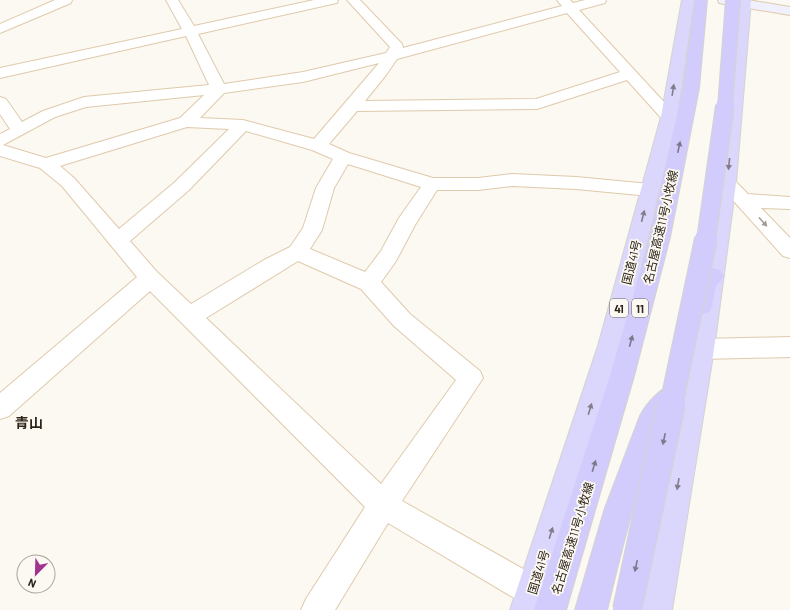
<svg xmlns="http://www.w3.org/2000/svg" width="790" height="610" viewBox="0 0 790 610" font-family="Barlow,'Noto Sans JP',sans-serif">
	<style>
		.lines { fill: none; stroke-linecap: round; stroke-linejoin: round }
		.minor-casing { stroke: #dfcaab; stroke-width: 2 }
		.secondary-casing { stroke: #dfcaab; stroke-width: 2 }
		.trunk-casing { stroke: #d5d3d1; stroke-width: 2 }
		.motorway-casing { stroke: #d5d3d1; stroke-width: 2 }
		.minor { fill: #fff; fill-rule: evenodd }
		.secondary { fill: #f1f0fe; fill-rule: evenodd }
		.trunk { fill: #dad6fc; fill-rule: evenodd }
		.motorway { fill: #d1ccfc; fill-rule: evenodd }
		.motorway-bridge-far3-casing { stroke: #d5d3d1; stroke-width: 16; stroke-linecap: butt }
		.motorway-bridge-far2-casing { stroke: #d5d3d1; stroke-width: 20; stroke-linecap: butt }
		.motorway-bridge-far1-casing { stroke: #d5d3d1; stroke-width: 24; stroke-linecap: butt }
		.motorway-bridge-casing { stroke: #d5d3d1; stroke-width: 30; stroke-linecap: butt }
		.motorway-bridge-far3 { stroke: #d1ccfc; stroke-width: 14 }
		.motorway-bridge-far2 { stroke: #d1ccfc; stroke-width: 18 }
		.motorway-bridge-far1 { stroke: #d1ccfc; stroke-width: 22 }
		.motorway-bridge { stroke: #d1ccfc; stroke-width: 28 }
		.oneway { fill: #837d8a }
		.oneway2 { fill: #7e788a }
		.oneway3 { fill: #a09c97 }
		.labels { text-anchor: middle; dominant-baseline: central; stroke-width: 3.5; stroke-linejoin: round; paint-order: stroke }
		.shield { fill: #fcf8f2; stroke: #6a6459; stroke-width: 1 }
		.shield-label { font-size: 11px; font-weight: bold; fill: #2c2418 }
		.street-label { font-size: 12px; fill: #2c2418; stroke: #fcf8f2 }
		.quarter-label { font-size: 14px; font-weight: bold; fill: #2c2418; stroke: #fcf8f2 }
	</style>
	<rect width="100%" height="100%" fill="#fcf8f2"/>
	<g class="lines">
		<g class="minor-casing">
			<path id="minor" d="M55 0H72L71 3 0 33V24Z
				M166 0H178L194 26 314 0H338L337 3 332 4 198 34 224 84 303 72 386 53 390 47 347 0H360L402 44 403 48 562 6 557 0H570L573 3 585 0H606L605 3 579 10 675 114 677 117 675 120 669 122 663 120 627 80 537 109 357 111 329 144 349 153 433 178H478L512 174 576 177 650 184 657 186 659 190 657 194 650 196 576 189 512 186 478 190H437L415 225 396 261 381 282 410 314 480 371 483 378 402 501 543 580 547 591 543 602 532 606 521 602 388 523 335 610H301L306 599 365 507 150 291 9 416 0 419V393L137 277 62 186 40 168 0 156V134L10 129 0 114V97L6 99 22 122 43 111 84 97 209 85 186 36 0 78V68L182 29ZM567 13 620 72 536 99 365 101 386 75 397 59ZM379 63 314 139 243 120 200 118 224 93 303 82ZM204 95 180 118 46 158 3 145 55 117 86 107ZM187 127 229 129 175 182 119 229 74 178 60 166ZM246 131 312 150 333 159 316 188 303 228 290 247 264 260 191 304 157 272 130 241 189 190ZM348 164 421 187 399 218 381 251 365 272 310 249 322 230 334 188ZM298 261 361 289 394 326 456 380 381 484 206 318Z
				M727 177 733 179 748 194 790 197V209L761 208 790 238V258L783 256 721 187 718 183 721 179Z
				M790 337V357L702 359 694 356 690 349 694 342 702 339Z"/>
		</g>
		<g class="secondary-casing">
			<path id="secondary" d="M718 0H748L790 7V15L724 4 719 3Z"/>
		</g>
		<g class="trunk-casing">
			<path id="trunk" d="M682 0H694L677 117 622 346 542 610H510L598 346 661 117Z
				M739 0H751L736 183 714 349 672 610H640L690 349 718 183Z"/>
		</g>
		<g class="motorway-casing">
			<path id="motorway" d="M695 0H707L699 88 670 237 634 376 566 610H534L610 376 650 237 683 88Z
				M713 268 720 270 724 276 720 282 716 285 712 306 709 312 701 315 693 312 690 306 695 281 698 275 706 270Z
				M675 383 684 386 687 394C681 406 667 414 663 425 637 483 622 548 607 610H575L605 508 640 416C647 402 661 388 675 383Z"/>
		</g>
		<use href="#minor" class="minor"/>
		<use href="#secondary" class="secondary"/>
		<use href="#trunk" class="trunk"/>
		<use href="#motorway" class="motorway"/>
		<g class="motorway-bridge-far3-casing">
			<path id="motorway-bridge-far3" d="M725 107 733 0"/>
		</g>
		<g class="motorway-bridge-far2-casing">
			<path id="motorway-bridge-far2" d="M706 240 725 106"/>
		</g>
		<g class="motorway-bridge-far1-casing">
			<path id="motorway-bridge-far1" d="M671 405 706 239"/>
		</g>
		<g class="motorway-bridge-casing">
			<path id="motorway-bridge" d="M627 610 671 404"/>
		</g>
		<use href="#motorway-bridge-far3" class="motorway-bridge-far3"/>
		<use href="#motorway-bridge-far2" class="motorway-bridge-far2"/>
		<use href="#motorway-bridge-far1" class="motorway-bridge-far1"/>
		<use href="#motorway-bridge" class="motorway-bridge"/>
	</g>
	<defs><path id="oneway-solid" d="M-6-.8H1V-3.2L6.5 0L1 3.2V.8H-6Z"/></defs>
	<g class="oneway">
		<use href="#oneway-solid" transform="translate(673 90) rotate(-81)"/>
		<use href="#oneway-solid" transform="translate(729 164) rotate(96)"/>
		<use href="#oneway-solid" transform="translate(643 216) rotate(-76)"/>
		<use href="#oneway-solid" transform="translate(590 409) rotate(-73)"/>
		<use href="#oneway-solid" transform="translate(678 484) rotate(100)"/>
		<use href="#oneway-solid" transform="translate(551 533) rotate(-73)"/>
	</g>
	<g class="oneway2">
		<use href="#oneway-solid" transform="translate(679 147) rotate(-78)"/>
		<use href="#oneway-solid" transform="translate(631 341) rotate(-75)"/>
		<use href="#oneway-solid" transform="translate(664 439) rotate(102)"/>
		<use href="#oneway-solid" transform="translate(594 466) rotate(-73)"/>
		<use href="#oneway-solid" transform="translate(636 566) rotate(102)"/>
	</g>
	<use class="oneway3" href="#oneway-solid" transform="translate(763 222) rotate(48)"/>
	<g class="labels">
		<g class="shield">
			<rect x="610" y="299" width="18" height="18" rx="3"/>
			<rect x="632" y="299" width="16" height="18" rx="3"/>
		</g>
		<g class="shield-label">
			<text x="619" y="308">41</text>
			<text x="640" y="308">11</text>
		</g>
		<g class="street-label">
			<text transform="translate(660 227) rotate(-77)">名古屋高速11号小牧線</text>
			<text transform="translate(631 262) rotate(-76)">国道41号</text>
			<text transform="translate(572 538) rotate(-73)">名古屋高速11号小牧線</text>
			<text transform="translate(538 572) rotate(-73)">国道41号</text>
		</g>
		<g class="quarter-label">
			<text x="29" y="422">青山</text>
		</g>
	</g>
	<g transform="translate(36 574) rotate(203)"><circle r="19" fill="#fcf8f2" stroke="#a9a39b"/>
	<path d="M0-3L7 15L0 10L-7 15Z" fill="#a13391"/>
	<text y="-6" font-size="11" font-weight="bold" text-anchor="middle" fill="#2c2418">N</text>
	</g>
</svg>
